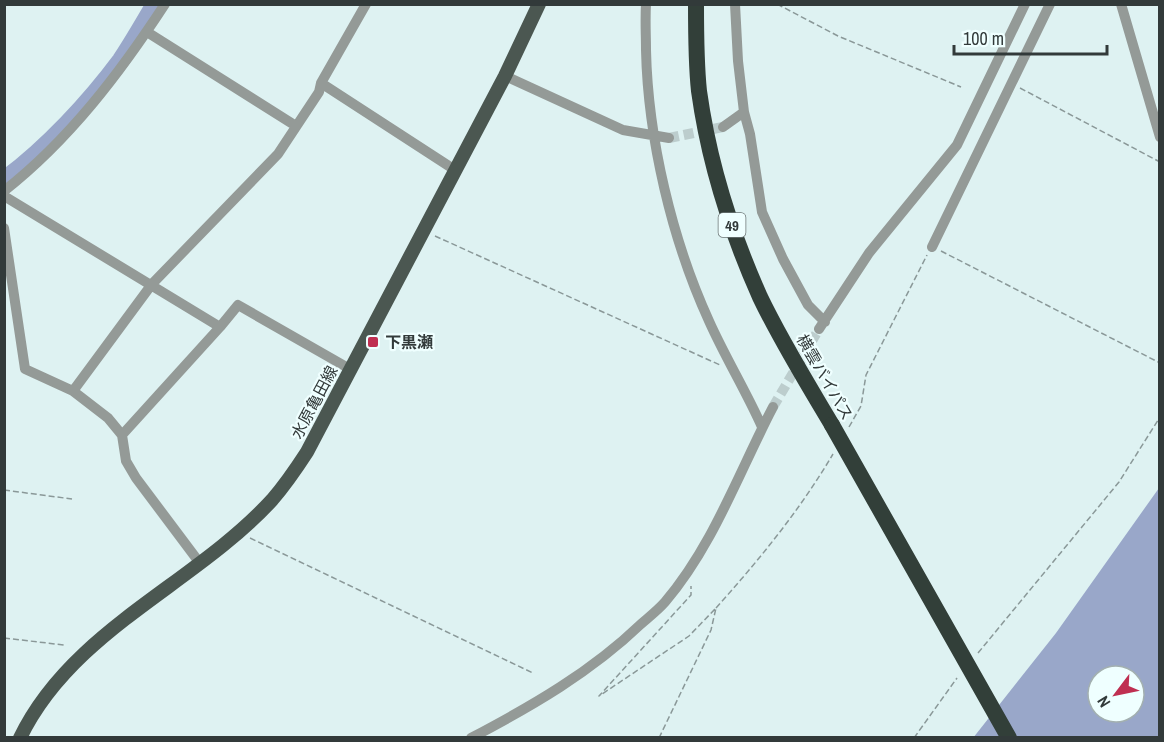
<svg xmlns="http://www.w3.org/2000/svg" width="1164" height="742" viewBox="0 0 1164 742" font-family="'Archivo Narrow','Noto Sans JP',sans-serif">
	<style>
		.water { fill: #99a7c9; fill-rule: evenodd }
		.lines { fill: none; stroke-linecap: round; stroke-linejoin: round }
		.river { stroke: #99a7c9; stroke-width: 18 }
		.minor-tunnel { stroke: #bccdcd; stroke-width: 10; stroke-dasharray: 10 5; stroke-linecap: butt }
		.path { stroke: #8a9898; stroke-width: 1.5; stroke-dasharray: 6 3; stroke-linecap: butt }
		.minor { stroke: #949a97; stroke-width: 10 }
		.major { stroke: #4b5751; stroke-width: 14 }
		.highway { stroke: #323f39; stroke-width: 16 }
		.highway-bridge { stroke: #323f39; stroke-width: 16 }
		.poi-dot { fill: #bf2f51; stroke: #efffff; stroke-width: 2 }
		.labels { text-anchor: middle; dominant-baseline: central; stroke-width: 4.5; stroke-linejoin: round; paint-order: stroke }
		.shield { fill: #efffff; stroke: #6b7575; stroke-width: 1.5 }
		.shield-label { font-size: 15px; font-weight: bold; fill: #323a3a }
		.poi-label { font-size: 16px; font-weight: bold; fill: #323a3a; stroke: #efffff; text-anchor: start }
		.street-label { font-size: 16px; fill: #323a3a; stroke: #efffff }
	</style>
	<rect width="100%" height="100%" fill="#def2f2"/>
	<path class="water" d="M1159 488V737L973 738 1056 633ZM1098 676H1134V712H1098Z"/>
	<g class="lines">
		<path class="river" d="M4 180C47 148 89 103 121 60 133 42 144 23 155 4"/>
		<path class="minor-tunnel" d="M669 138 723 127
			M773 407 819 329"/>
		<path class="path" d="M777 4 838 36 961 87
			M1020 88 1160 162
			M435 236 720 365
			M941 251 1160 363
			M849 427 861 406 866 375 927 255
			M4 490 72 499
			M250 538 533 673
			M716 608C759 560 800 510 833 454
			M4 638 64 645
			M978 653 1119 482 1160 417
			M659 738 711 630 716 608 689 636 599 696 691 595V586
			M914 738 957 678"/>
		<path class="minor" d="M646 4C645 20 646 35 646 50 648 139 672 240 709 321 725 357 746 391 762 427
			M735 4 738 61 744 112 750 134 762 212 783 259 808 305 825 322
			M1121 4 1160 137
			M147 32 296 126
			M505 76 623 130 669 138
			M321 83 455 170
			M723 127 744 112
			M4 191C69 140 120 73 165 4
			M4 196 220 327
			M4 228 25 369 73 391 108 418 122 435 126 461 136 478 199 562
			M932 247 1050 4
			M819 329 869 253 957 145 1025 4
			M73 391 152 284 278 154 319 92 321 83 366 4
			M122 435 220 327 238 305 350 369
			M471 738C532 706 591 672 641 624 649 617 658 610 665 602 713 546 739 472 773 407"/>
		<path class="major" d="M20 738C72 630 194 585 272 500 285 485 296 469 307 452L505 76 539 4"/>
		<path class="highway" d="M696 4C696 33 696 63 699 91 709 163 731 232 760 297 781 341 807 383 832 425"/>
		<path class="highway-bridge" d="M832 425 1009 738"/>
	</g>
	<rect class="poi-dot" x="367" y="336" width="12" height="12" rx="3"/>
	<g class="labels">
		<rect class="shield" x="718.5" y="213" width="27" height="24" rx="4.5"/>
		<g class="shield-label">
			<text x="732" y="225">49</text>
		</g>
		<g class="poi-label">
			<text x="385" y="342">下黒瀬</text>
		</g>
		<g class="street-label">
			<text transform="translate(825 377) rotate(60)">横雲バイパス</text>
			<text transform="translate(314 402) rotate(-62)">水原亀田線</text>
		</g>
	</g>
	<rect width="1164" height="742" fill="none" stroke="#323a3a" stroke-width="12"/>
	<g transform="translate(1116 694) rotate(238)"><circle r="28" fill="#efffff" stroke="#a3b0b0" stroke-width="1.5"/>
	<path d="M0-4.5L10 22L0 15L-10 22Z" fill="#bf2f51"/>
	<text y="-9" font-size="16" font-weight="bold" text-anchor="middle" fill="#323a3a">N</text>
	</g>
	<path d="M954 45v9h153v-9" fill="none" stroke="#323a3a" stroke-width="3"/>
	<text x="963" y="45" font-size="18" fill="#323a3a" stroke="#efffff" stroke-width="4.5" paint-order="stroke">100 m</text>
</svg>
